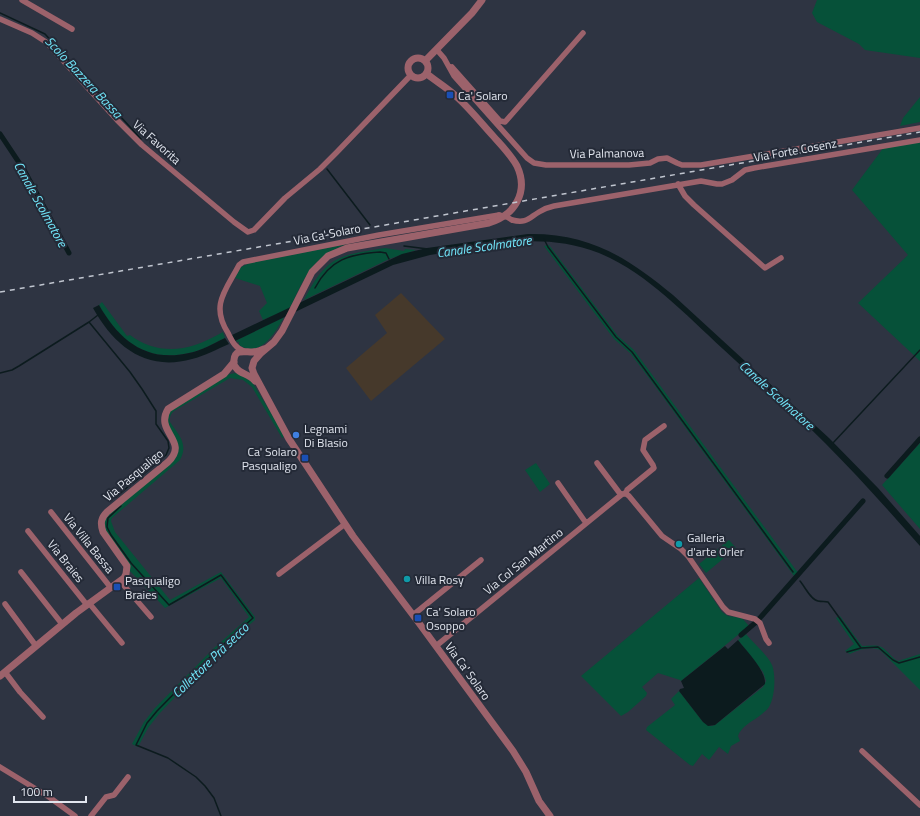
<svg xmlns="http://www.w3.org/2000/svg" width="920" height="816" viewBox="0 0 920 816" font-family="'Titillium Web',sans-serif">
	<style>
		.industrial { fill: #46392b }
		.green { fill: #065139 }
		.water { fill: #0c1b1e }
		.lines { fill: none; stroke-linecap: round; stroke-linejoin: round }
		.stream { stroke: #0c1b1e; stroke-width: 1.5 }
		.canal { stroke: #0c1b1e; stroke-width: 5 }
		.minor { stroke: #9c626b; stroke-width: 5.5 }
		.tertiary { stroke: #9c626b; stroke-width: 7 }
		.rail { stroke: #c0c5cf; stroke-width: 1.5; stroke-dasharray: 5 5; stroke-linecap: butt }
		.minor-bridge { stroke: #9c626b; stroke-width: 5.5 }
		.transit-dot { fill: #1a4fb4; stroke: #242a37; stroke-width: 1.5 }
		.shop-dot { fill: #3f7fe0; stroke: #242a37; stroke-width: 1.5 }
		.culture-dot { fill: #0f9aa8; stroke: #242a37; stroke-width: 1.5 }
		.labels { text-anchor: middle; dominant-baseline: central; stroke-width: 4; stroke-linejoin: round; paint-order: stroke }
		.poi-label { font-size: 12px; fill: #e1e5ee; stroke: #242a37; text-anchor: start }
		.street-label { font-size: 12px; fill: #e1e5ee; stroke: #242a37 }
		.water-label { font-size: 13px; font-style: italic; fill: #72e8fc; stroke: #242a37 }
	</style>
	<rect width="100%" height="100%" fill="#2e3442"/>
	<path class="industrial" d="M401 293 445 339 371 401 346 368 387 333 375 315Z"/>
	<path class="green" d="M817 0H920V58L865 50 859 44 817 22 812 13Z
		M920 97V122L900 126 903 118Z
		M920 141V361L858 303 908 255 852 190 884 147Z
		M348 244C321 253 310 266 298 291 295 296 293 304 289 308 282 313 271 316 263 320L259 311 267 303 260 286 235 278 241 267 250 263Z
		M549 245 618 336 634 350 796 570 798 572 794 576 652 382 630 353 614 339 544 246Z
		M385 248 404 251 405 249 416 250 389 259 304 300C327 255 338 256 385 248Z
		M102 302 127 336 130 335C148 349 172 353 195 345 204 342 214 337 223 332L225 338C214 343 201 351 189 353 146 363 118 340 99 305Z
		M284 317C276 332 260 359 239 345V342L235 341Z
		M235 373C243 375 250 379 254 385L285 436 282 438 252 387 243 380 230 378 174 411C171 414 169 417 170 422 178 434 189 444 180 460L112 518 111 521 115 532 170 600 221 572 255 617V620L218 652 159 714 148 728 138 747 132 744 144 722 154 709 213 649 249 617 221 578 165 608 130 571 129 564 105 530 104 524 106 516 176 456C184 441 166 434 167 420 167 417 169 414 170 411L226 375Z
		M920 443V529L882 485Z
		M536 463 550 484 540 492 525 470Z
		M729 540 736 548 706 573 699 564Z
		M699 578 722 612 728 616 742 618 749 626 681 681 680 680 658 673 642 687 647 693 646 696 628 712 621 716 581 676Z
		M840 616 862 646C867 646 873 645 878 646 886 647 891 658 898 661L920 654V690L880 650C870 646 859 650 850 654L845 651 854 644 836 618Z
		M746 634C753 643 767 654 772 665 776 675 775 697 769 707 766 711 762 714 758 717 751 722 741 727 738 736L740 741 731 746 728 754 719 747 709 760 702 754 693 766 690 765 646 730 647 727 675 705 671 699 679 691 703 722 711 726 715 725 763 687 766 681 763 672 738 640Z"/>
	<path class="water" d="M528 234C589 233 627 257 673 295L829 438 878 488 920 536V546C889 511 858 476 825 443 793 411 757 381 723 349 685 314 647 273 599 253 570 242 543 240 513 242L430 255 393 265 235 341 232 335 402 254 427 248Z
		M99 305C119 340 146 363 189 353 201 351 214 343 225 338L229 344C217 349 205 356 192 359 146 372 114 346 93 308Z
		M738 640C746 651 766 670 765 684L715 725 708 726 703 722 679 691 680 689 684 688 681 681 725 646 728 649Z"/>
	<g class="lines">
		<path class="stream" d="M0 13 45 34 141 139
			M327 169 370 225
			M544 239 548 247 616 337 632 352 793 572
			M404 246 428 249
			M315 288C330 259 350 254 380 252L386 253 389 259
			M98 315 89 322 130 372 142 389 156 411V424L168 441 169 448 166 455 133 483
			M0 373 12 370 19 366 89 322
			M832 444 920 350
			M116 497 130 485
			M121 506 108 518 107 527 111 535 131 563 169 605 221 575 253 618 216 651 157 711 147 723 136 745 168 758 196 777 205 786 214 798 221 816
			M800 581C805 587 811 600 818 601 822 602 825 601 828 602L861 648
			M847 652 861 648 878 647 893 660 899 663 920 657"/>
		<path class="canal" d="M0 134 24 170 69 253
			M887 476 920 439
			M759 619 863 501
			M741 635 755 623"/>
		<path class="minor" d="M22 0 72 29
			M0 19 32 33 46 42 117 120 142 145 234 222 248 232 254 230 285 198 320 169 337 152 411 75
			M437 50 444 58 454 76 527 158 534 163 546 165H629L650 163 658 159 667 158 677 163 682 165H701L920 128
			M452 67 500 121 505 122 583 33
			M678 184 685 196 694 205 765 268 781 258
			M512 220C526 224 529 218 539 212 544 209 549 207 554 206L701 181 717 184H722L732 180 745 170 754 168 920 140
			M244 351C235 348 232 341 228 333 210 305 226 290 239 265L243 262 379 235 499 215
			M597 463 621 495
			M558 483 586 523
			M626 493 627 490 654 468 653 465 643 450 645 440 664 426
			M51 512 111 588
			M28 531 87 605
			M21 572 62 624
			M279 574 345 524
			M120 581 151 617
			M89 603 122 643
			M5 604 36 646
			M413 615 481 560
			M436 646 621 495 625 493 629 496 662 536 681 549 688 556 723 607 728 612 755 619 760 623 766 639 769 643
			M5 672 20 692 43 717
			M862 751 920 805
			M0 767 49 797 75 816
			M91 816 106 797 114 795 128 777"/>
		<path class="tertiary" d="M408 68a10 10 0 1 1 20 0a10 10 0 1 1-20 0Z
			M425 61 472 13 482 0
			M427 74C437 82 449 89 458 98 471 110 482 124 494 137 502 146 511 155 517 166 529 192 515 215 489 223L347 248 328 256 312 272 282 331 274 342 261 353 254 361 252 368 254 374 289 439 353 536 416 619 513 751 526 772 539 801 550 816
			M255 381C249 374 241 374 237 369 234 366 233 363 234 360 235 349 244 352 252 352 256 352 260 351 264 349
			M0 676 76 613 124 578 126 574 127 566 103 532C100 523 101 518 107 512L168 462C190 441 154 432 168 409L224 374 234 362"/>
		<path class="rail" d="M0 292 920 132"/>
		<path class="minor-bridge" d="M499 215 507 217 512 220"/>
	</g>
	<g class="transit-dot">
		<rect x="446" y="91" width="8" height="8" rx="2"/>
		<rect x="301" y="454" width="8" height="8" rx="2"/>
		<rect x="113" y="583" width="8" height="8" rx="2"/>
		<rect x="414" y="614" width="8" height="8" rx="2"/>
	</g>
	<circle class="shop-dot" cx="296" cy="435" r="4"/>
	<g class="culture-dot">
		<circle cx="679" cy="544" r="4"/>
		<circle cx="407" cy="579" r="4"/>
	</g>
	<g class="labels">
		<g class="poi-label">
			<text x="458" y="95">Ca' Solaro</text>
			<text x="304" y="428">Legnami<tspan x="304" dy="14">Di Blasio</tspan></text>
			<text x="297" y="451" text-anchor="end">Ca' Solaro<tspan x="297" dy="14">Pasqualigo</tspan></text>
			<text x="687" y="537">Galleria<tspan x="687" dy="14">d'arte Orler</tspan></text>
			<text x="415" y="579">Villa Rosy</text>
			<text x="125" y="580">Pasqualigo<tspan x="125" dy="14">Braies</tspan></text>
			<text x="426" y="611">Ca' Solaro<tspan x="426" dy="14">Osoppo</tspan></text>
		</g>
		<g class="street-label">
			<text transform="translate(157 142) rotate(42)">Via Favorita</text>
			<text transform="translate(795 150) rotate(-10)">Via Forte Cosenz</text>
			<text transform="translate(607 153) rotate(-1)">Via Palmanova</text>
			<text transform="translate(327 234) rotate(-11)">Via Ca' Solaro</text>
			<text transform="translate(133 475) rotate(-40)">Via Pasqualigo</text>
			<text transform="translate(89 543) rotate(51)">Via Villa Bassa</text>
			<text transform="translate(66 561) rotate(51)">Via Braies</text>
			<text transform="translate(523 561) rotate(-39)">Via Col San Martino</text>
			<text transform="translate(468 671) rotate(54)">Via Ca' Solaro</text>
		</g>
		<g class="water-label">
			<text transform="translate(84 77) rotate(47)">Scolo Bazzera Bassa</text>
			<text transform="translate(41 204) rotate(61)">Canale Scolmatore</text>
			<text transform="translate(484 246) rotate(-8)">Canale Scolmatore</text>
			<text transform="translate(777 395) rotate(42)">Canale Scolmatore</text>
			<text transform="translate(210 660) rotate(-44)">Collettore Prà secco</text>
		</g>
	</g>
	<path d="M14 796v6h72v-6" fill="none" stroke="#e1e5ee" stroke-width="2"/>
	<text x="20" y="796" font-size="12" fill="#e1e5ee" stroke="#242a37" stroke-width="3" paint-order="stroke">100 m</text>
</svg>
